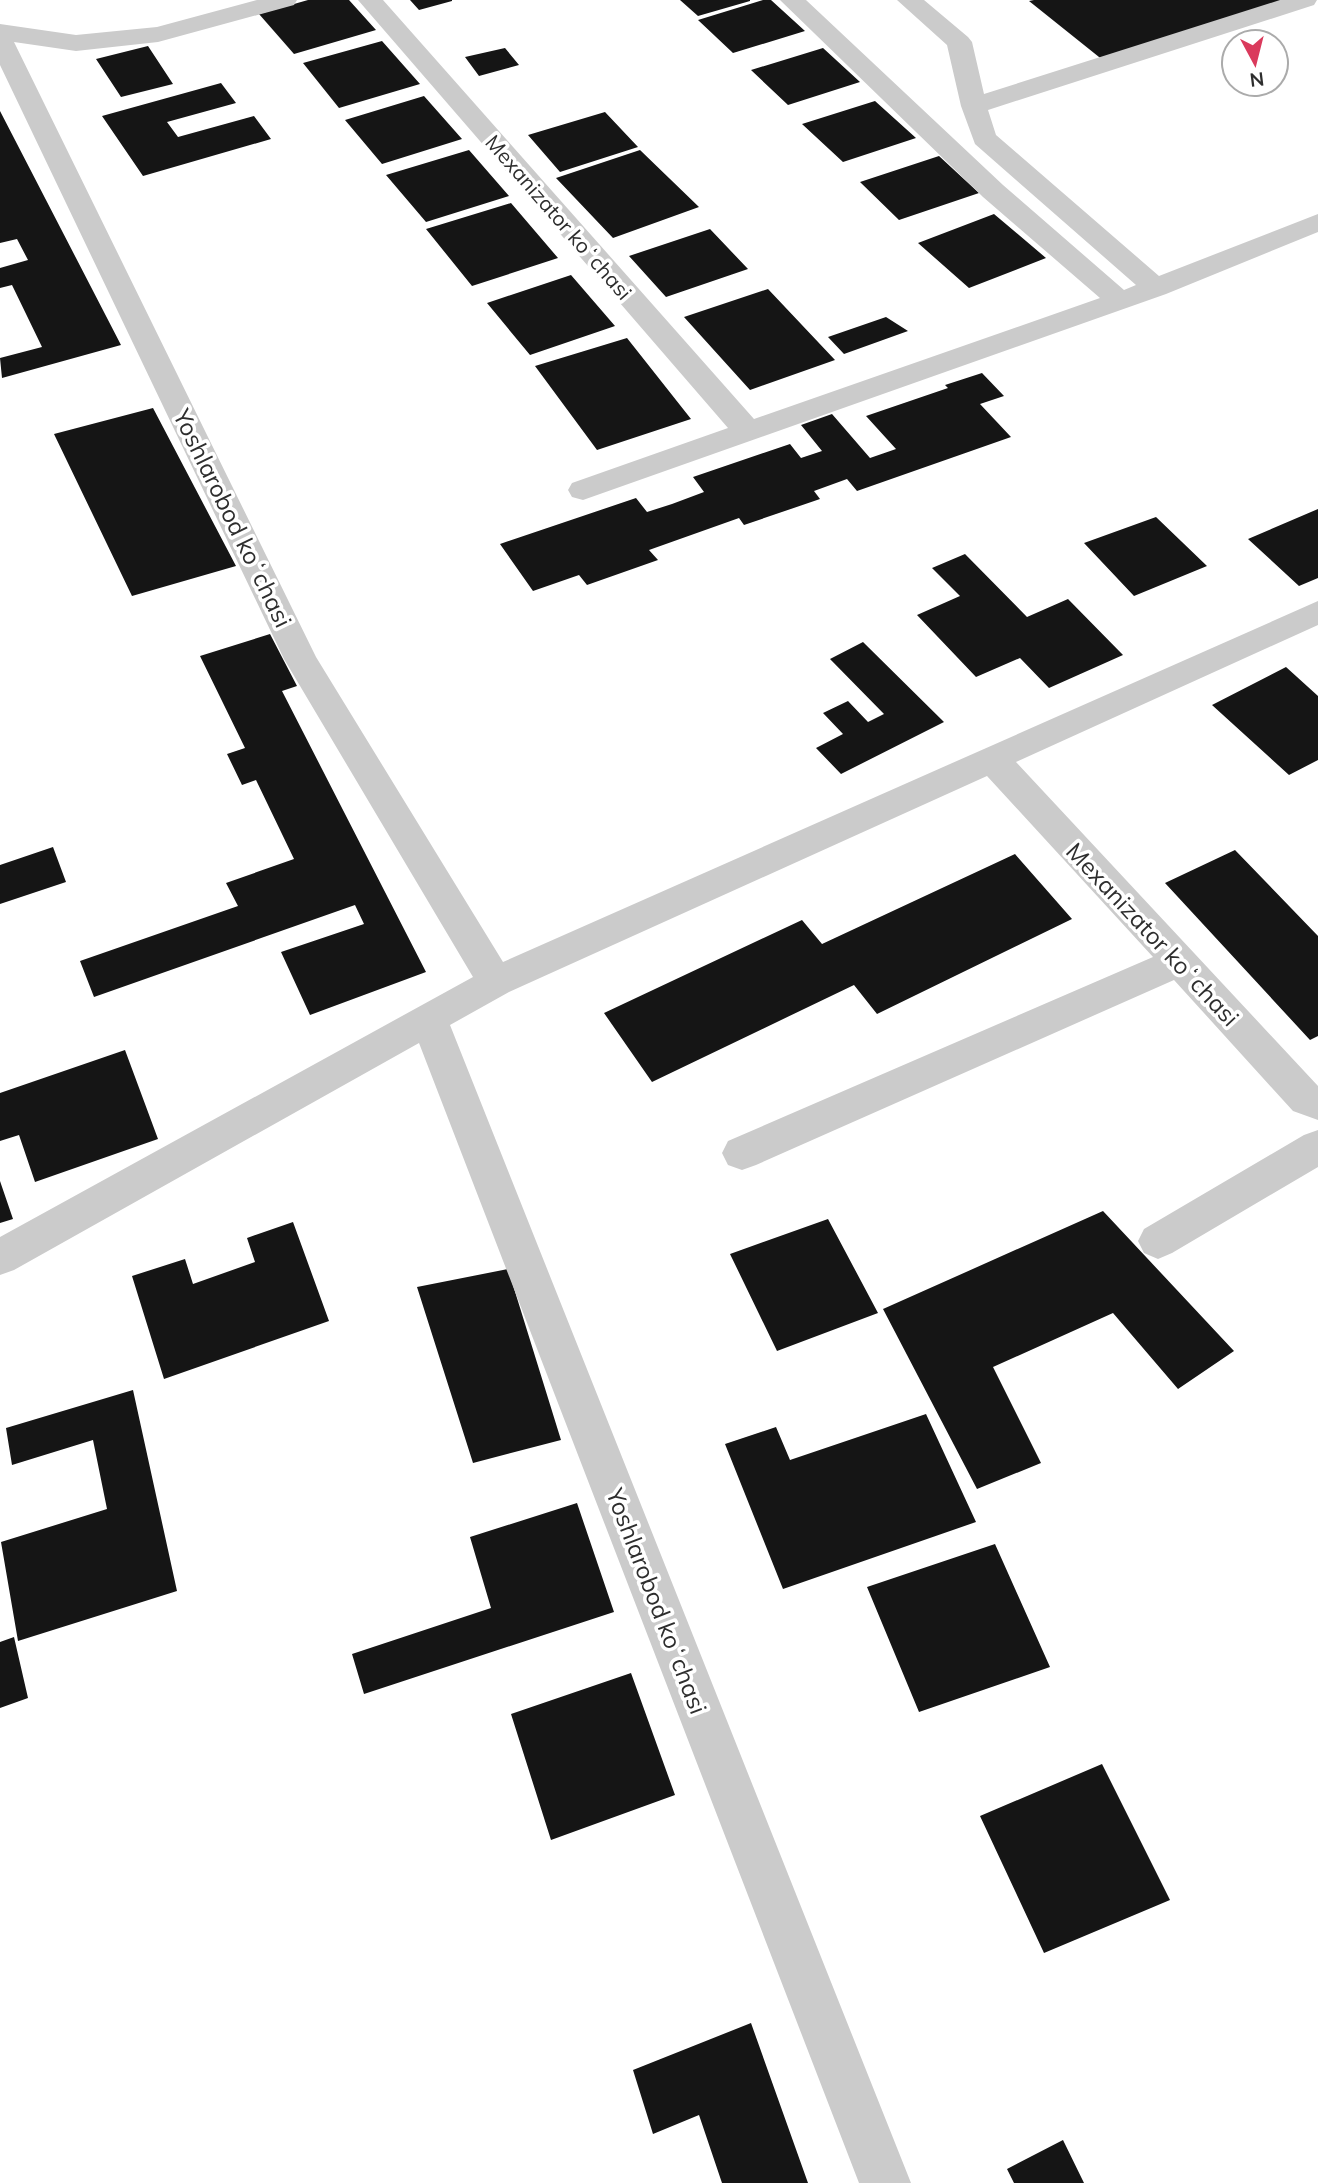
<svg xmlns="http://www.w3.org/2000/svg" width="1318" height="2183" viewBox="0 0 1318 2183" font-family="Mulish,sans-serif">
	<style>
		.building { fill: #151515 }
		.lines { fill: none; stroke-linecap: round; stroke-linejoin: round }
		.minor { fill: #cbcbcb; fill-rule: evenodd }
		.labels { text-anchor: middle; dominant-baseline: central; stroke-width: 7; stroke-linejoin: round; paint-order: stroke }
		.far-street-label { font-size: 21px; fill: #2e2e2e; stroke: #fff }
		.street-label { font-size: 24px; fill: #2e2e2e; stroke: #fff }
	</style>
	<rect width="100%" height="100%" fill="#fff"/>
	<path class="building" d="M308 0H349L376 30 294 54 259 14Z
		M410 0H452V1L419 10Z
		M680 0H750V1L698 16Z
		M763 0H771L805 31 733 53 698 20Z
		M1034 0H1290L1104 61 1029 1Z
		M382 41 420 84 339 108 303 63Z
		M148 46 173 84 121 97 96 59Z
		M505 48 519 65 479 76 465 57Z
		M823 48 860 82 788 105 751 70Z
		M221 83 236 103 167 122 178 137 254 116 271 139 143 176 102 116Z
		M424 96 462 139 382 164 345 120Z
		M875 101 916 138 843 162 802 124Z
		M0 111 121 345 2 378 0 358 42 347 12 285 0 288V268L28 260 17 239 0 243Z
		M605 112 638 147 560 172 528 135Z
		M469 150 509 196 426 222 386 175Z
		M640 150 699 207 613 238 556 178Z
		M939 156 979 193 899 220 860 182Z
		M511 203 558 258 472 286 426 229Z
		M994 214 1046 258 969 288 918 243Z
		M710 229 748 269 666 297 629 256Z
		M571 275 615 326 530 355 487 303Z
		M768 289 835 360 750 390 684 317Z
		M886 317 908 331 844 354 828 337Z
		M627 338 691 419 597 450 535 366Z
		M982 373 1004 396 980 404 1011 437 857 491 847 479 814 491 820 499 744 525 739 518 649 550 658 560 587 585 579 575 533 591 500 544 636 498 647 512 672 504 704 492 693 477 790 444 801 458 822 451 801 425 832 414 870 458 896 449 866 416 948 388 945 385Z
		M153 408 236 566 132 596 54 434Z
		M1318 509V578L1299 586 1248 539Z
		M1156 517 1207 566 1134 596 1084 543Z
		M965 554 1027 617 1068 599 1123 655 1049 688 1020 658 976 677 917 615 960 596 932 568Z
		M270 634 297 686 282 691 426 972 310 1015 281 952 364 924 355 905 94 997 80 961 238 906 226 883 294 859 256 780 242 785 227 754 245 748 200 656Z
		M863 642 944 722 841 774 816 748 843 734 823 713 848 701 868 722 884 714 830 659Z
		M1286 667 1318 696V760L1289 775 1212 705Z
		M53 847 66 882 0 904V865Z
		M1235 850 1318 936V1036L1310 1040 1165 883Z
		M1015 854 1072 919 877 1014 854 985 652 1082 604 1013 802 920 822 944Z
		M125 1050 158 1139 35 1182 19 1135 0 1141V1093Z
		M0 1181 13 1219 0 1223Z
		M1103 1211 1234 1351 1178 1389 1113 1313 993 1367 1041 1463 977 1489 883 1309Z
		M828 1219 878 1313 777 1351 730 1254Z
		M293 1222 329 1321 164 1379 132 1276 185 1259 193 1284 255 1262 247 1238Z
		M508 1269 561 1440 473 1463 417 1287Z
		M133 1390 177 1591 18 1641 1 1542 107 1509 93 1440 12 1465 6 1428Z
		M926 1414 976 1522 783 1589 725 1444 776 1427 790 1460Z
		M577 1503 614 1612 364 1694 352 1654 491 1608 470 1537Z
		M995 1544 1050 1667 919 1712 867 1587Z
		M14 1637 28 1698 0 1708V1642Z
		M631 1673 675 1795 551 1840 511 1714Z
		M1102 1764 1170 1900 1044 1953 980 1816Z
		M751 2023 808 2183H722L699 2115 653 2134 633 2070Z
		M1063 2140 1084 2183H1014L1007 2169Z"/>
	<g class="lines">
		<path class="minor" d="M257 0H297L294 5 158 42 76 51 14 42 316 657 503 962 1318 601V625L1016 762 1318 1086V1120L1293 1111 1174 980 756 1165 742 1170 728 1165 722 1153 728 1141 1153 957 987 776 509 992 450 1025 911 2183H859L419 1043 14 1270 0 1275V1237L473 977 284 659 0 65V24L76 35 157 27Z
			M358 0H383L754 419 1100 298 983 197 780 0H806L1003 185 1124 290 1136 285 975 144 961 106 947 45 897 0H924L968 37 972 42 984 94 1280 0H1317L1314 5 988 110 996 135 1159 276 1318 214V232L1166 294 583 500 572 497 568 490 572 483 728 428Z
			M1318 1130V1167L1172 1253 1158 1259 1144 1253 1138 1241 1144 1229 1304 1135Z"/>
	</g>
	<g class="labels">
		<g class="far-street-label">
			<text transform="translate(559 217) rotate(49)">Mexanizator koʻchasi</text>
		</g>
		<g class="street-label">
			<text transform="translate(233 518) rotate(64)">Yoshlarobod koʻchasi</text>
			<text transform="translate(1153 934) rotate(47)">Mexanizator koʻchasi</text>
			<text transform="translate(657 1601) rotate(69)">Yoshlarobod koʻchasi</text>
		</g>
	</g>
	<g transform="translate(1255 63) rotate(173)"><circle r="33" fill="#ffffff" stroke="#ababab" stroke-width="2"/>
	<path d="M0-5L12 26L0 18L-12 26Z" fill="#da3a5c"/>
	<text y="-10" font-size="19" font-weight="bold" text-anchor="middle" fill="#2e2e2e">N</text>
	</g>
</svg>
